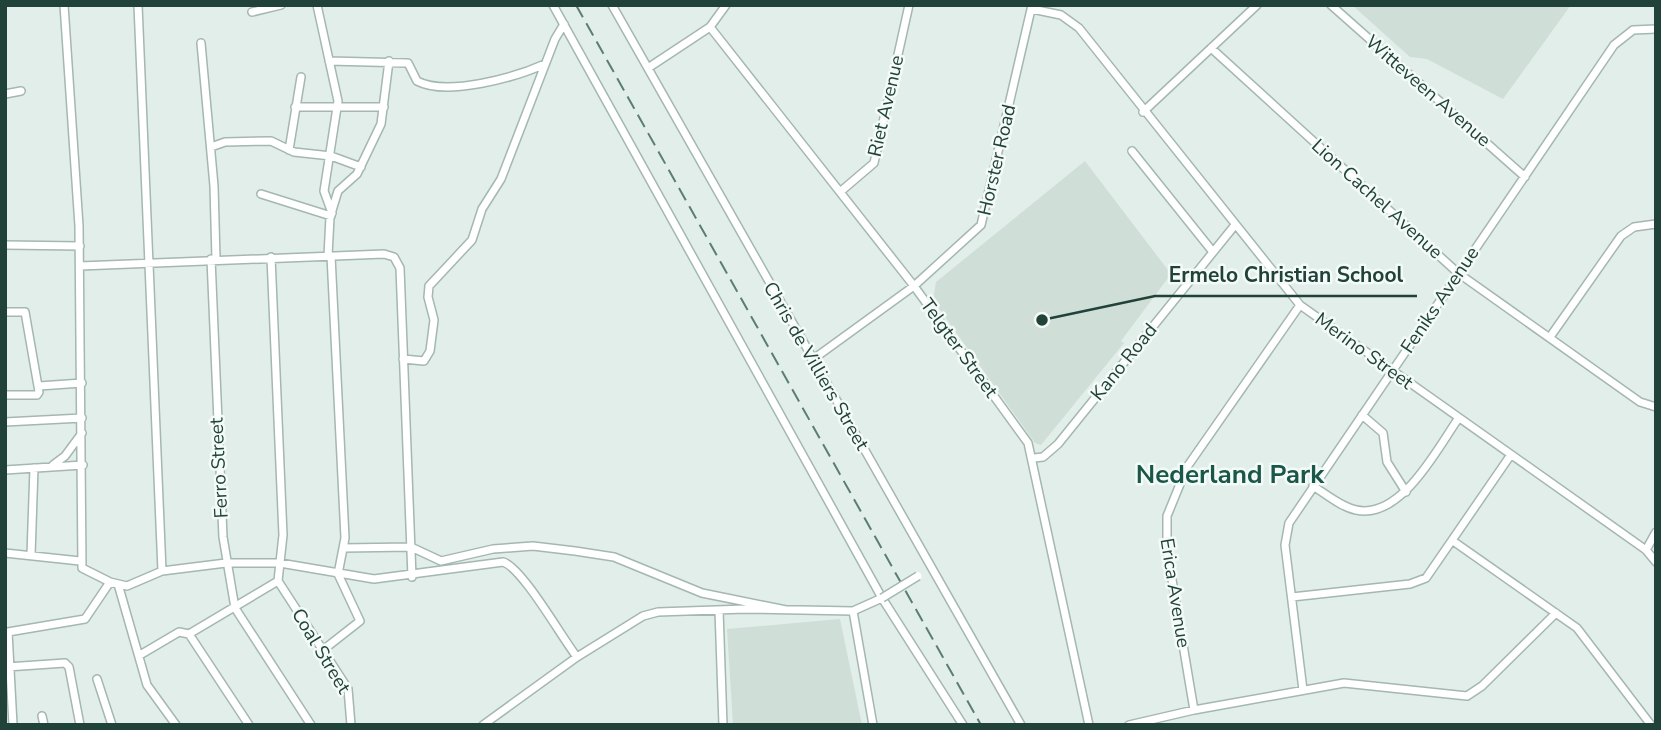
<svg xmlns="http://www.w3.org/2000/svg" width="1661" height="730" viewBox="0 0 1661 730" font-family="'Nunito Sans',sans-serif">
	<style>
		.built { fill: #d0ded8 }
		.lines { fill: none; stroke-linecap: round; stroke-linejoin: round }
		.minor-casing { stroke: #a4b7b1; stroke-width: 10 }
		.minor { stroke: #fff; stroke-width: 7 }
		.rail { stroke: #5a7e74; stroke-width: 2; stroke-dasharray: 14 7; stroke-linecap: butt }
		.minor-bridge-casing { stroke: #a4b7b1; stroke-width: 10; stroke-linecap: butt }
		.minor-bridge { stroke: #fff; stroke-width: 7 }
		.labels { text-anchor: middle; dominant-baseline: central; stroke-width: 5; stroke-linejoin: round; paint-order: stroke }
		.street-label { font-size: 19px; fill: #204239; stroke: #f4faf7 }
		.district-label { font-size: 26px; font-weight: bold; fill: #195748; stroke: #f4faf7 }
		.leader { fill: none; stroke: #204239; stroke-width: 2.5 }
		.callout-dot { fill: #204239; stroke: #f4faf7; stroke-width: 2.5 }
		.callout-label { font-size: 21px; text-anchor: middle; font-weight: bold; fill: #204239; stroke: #f4faf7; stroke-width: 5; stroke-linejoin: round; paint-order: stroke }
	</style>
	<rect width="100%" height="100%" fill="#e2eee9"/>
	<path class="built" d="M1352 5H1571L1503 99 1427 59 1410 57Z
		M1085 161 1171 274 1121 341 1124 343 1041 445 1035 443 933 300 936 282Z
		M840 619 862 725H733L727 629Z"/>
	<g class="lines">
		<g class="minor-casing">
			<path id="minor" d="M64 5 79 226 82 568 110 582 127 586 162 571 226 563H280L374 579 503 562C522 567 562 638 577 657
				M138 5 162 571
				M317 5 338 101 324 191 332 213
				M553 5 882 598 963 725
				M612 5 1021 725
				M1331 5 1525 177
				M1032 9 1061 15 1079 28 1300 305 1646 550 1656 562
				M252 12 281 5
				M710 27 914 286 1028 443 1089 725
				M201 43 214 186 216 259
				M1211 48 1458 273 1640 402 1656 407
				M329 61 408 63 417 81C447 97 516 77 545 64
				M648 68 710 27 726 5
				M5 94 21 91
				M295 107H384
				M1143 112 1257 5
				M211 147 225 142 271 141 294 152 331 156 361 167
				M289 150 301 77
				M1132 151 1213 252
				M840 192 874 163 909 5
				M261 194 331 216
				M5 245 80 246
				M328 256 330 217 338 191 357 174 381 124 389 61
				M331 256 345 538 338 574
				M211 259 223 537 235 608 311 725
				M80 266 384 254 394 257 400 268 412 577
				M5 312H25L39 392 37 395H5
				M1550 337 1621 236 1634 227 1656 224
				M403 359 424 361 430 351 434 320 428 297 429 286 472 240 482 209 501 179 555 39 564 24
				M812 360 914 286 981 225 1032 5
				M39 386 82 383
				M1362 415 1383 433 1387 462 1406 492
				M5 422 82 418
				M1034 458 1043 457 1058 444 1235 225
				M53 465 65 456 82 433
				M5 470 83 465
				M1313 486C1326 494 1341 507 1356 510 1401 520 1437 449 1458 419
				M1453 541 1577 628 1651 725
				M343 548 411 547 441 561 493 549 533 546 575 551 614 557 702 593 786 610
				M1646 550 1656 532
				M5 553 80 561
				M31 555 34 468
				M278 581 348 689 351 725
				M118 584 147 685 176 725
				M1292 597 1410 584 1426 578 1510 456
				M719 610 723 725
				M853 611 873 725
				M323 650 360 621 338 574
				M140 655 179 632 189 634
				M7 667 65 663 69 667 80 725
				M97 679 112 725
				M1303 690 1285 545 1289 523 1614 45 1633 30 1656 29
				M1194 710 1167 550V516L1187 467 1300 305
				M42 716 44 725
				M13 725 8 632 85 619 110 582
				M249 725 189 634 278 581 283 535 271 257
				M483 725 577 657 643 616 658 612 745 609 853 611 882 598
				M1129 725 1194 710 1344 683 1467 696 1482 686 1556 613"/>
		</g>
		<use href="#minor" class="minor"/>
		<path class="rail" d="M576 5 981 725"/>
		<g class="minor-bridge-casing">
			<path id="minor-bridge" d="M882 598 918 576"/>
		</g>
		<use href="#minor-bridge" class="minor-bridge"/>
	</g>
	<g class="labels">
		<g class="street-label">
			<text transform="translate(1428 91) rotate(41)">Witteveen Avenue</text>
			<text transform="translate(886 106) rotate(-77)">Riet Avenue</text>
			<text transform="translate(997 160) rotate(-77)">Horster Road</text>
			<text transform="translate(1377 199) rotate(42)">Lion Cachel Avenue</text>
			<text transform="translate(1440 300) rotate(-56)">Feniks Avenue</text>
			<text transform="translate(959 348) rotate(54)">Telgter Street</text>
			<text transform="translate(1364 351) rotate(36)">Merino Street</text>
			<text transform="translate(1124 362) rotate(-51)">Kano Road</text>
			<text transform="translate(816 366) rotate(60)">Chris de Villiers Street</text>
			<text transform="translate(219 468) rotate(-93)">Ferro Street</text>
			<text transform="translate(1175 593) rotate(81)">Erica Avenue</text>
			<text transform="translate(321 651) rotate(59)">Coal Street</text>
		</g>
		<g class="district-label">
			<text x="1230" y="474">Nederland Park</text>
		</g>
	</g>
	<path class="leader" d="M1042 320L1155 296H1417"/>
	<circle class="callout-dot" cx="1042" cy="320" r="7"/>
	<g class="callout-label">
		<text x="1286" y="282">Ermelo Christian School</text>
	</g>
	<rect width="1661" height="730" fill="none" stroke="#204239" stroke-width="14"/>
</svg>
